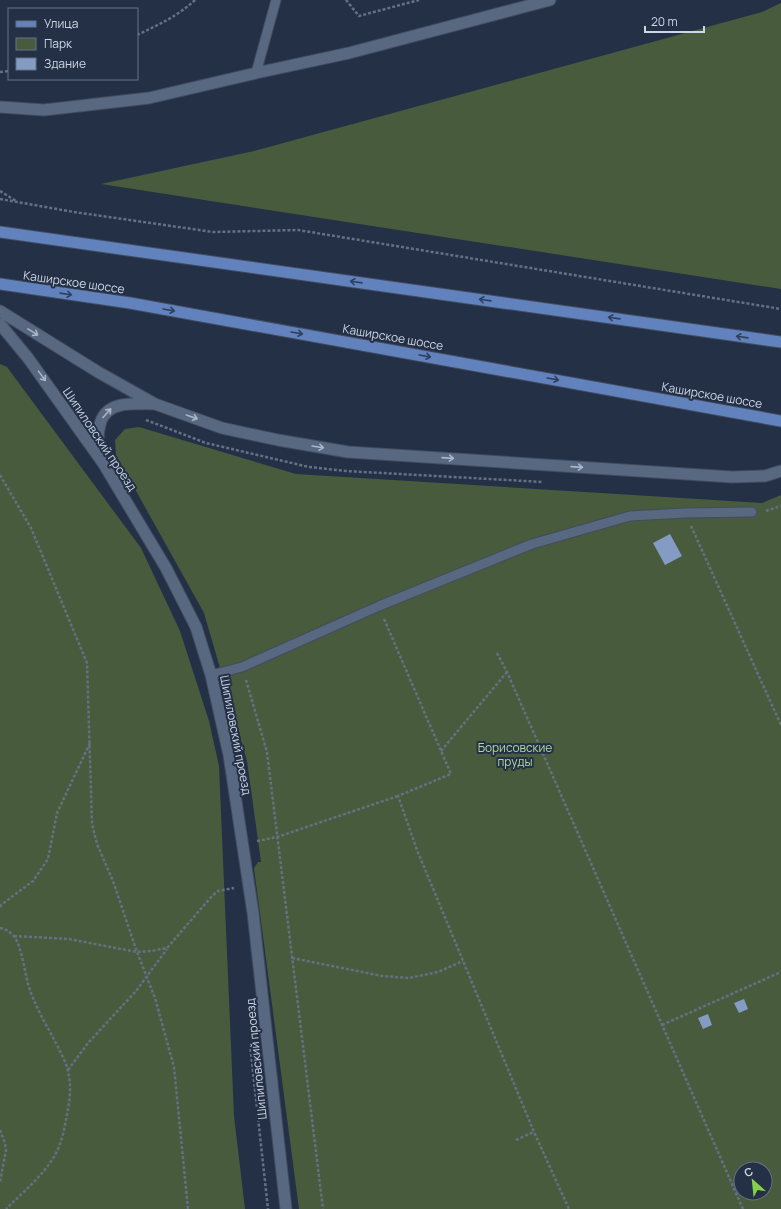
<svg xmlns="http://www.w3.org/2000/svg" width="781" height="1209" viewBox="0 0 781 1209" font-family="Manrope,sans-serif">
	<style>
		.green { fill: #485b3c; fill-rule: evenodd }
		.building { fill: #849bc3 }
		.lines { fill: none; stroke-linecap: round; stroke-linejoin: round }
		.service-casing { stroke: #424c60; stroke-width: 11 }
		.secondary-casing { stroke: #424c60; stroke-width: 13 }
		.primary-casing { stroke: #424c60; stroke-width: 13 }
		.path { stroke: #657083; stroke-width: 2.5; stroke-dasharray: 3 2; stroke-linecap: butt }
		.service { stroke: #596881; stroke-width: 9 }
		.secondary { stroke: #596881; stroke-width: 11 }
		.primary { stroke: #6182bd; stroke-width: 11 }
		.oneway { stroke: #2f405e }
		.oneway2 { stroke: #aab5c6 }
		.labels { text-anchor: middle; dominant-baseline: central; stroke-width: 4; stroke-linejoin: round; paint-order: stroke }
		.street-label { font-size: 12px; fill: #cdd6e4; stroke: #233046 }
		.park-label { font-size: 12px; fill: #b2da9a; stroke: #233046 }
	</style>
	<rect width="100%" height="100%" fill="#233046"/>
	<path class="green" d="M781 3V289L101 184 254 151 762 12Z
		M0 364 7 367 141 548 180 631 209 721 219 766 234 1116 245 1209H0Z
		M139 427 296 474 762 503 781 495V1209H299L254 868 258 862H261L247 761 204 613 116 455 115 440 125 429ZM741 1169H765V1193H741Z"/>
	<path class="building" d="M670 534 682 556 665 565 653 543Z
		M744 999 748 1009 739 1013 734 1003Z
		M708 1014 712 1025 703 1029 698 1018Z"/>
	<g class="lines">
		<g class="service-casing">
			<path id="service" d="M256 73 276 0
				M211 675 242 667 379 606 532 544 630 516 685 513 752 512"/>
		</g>
		<g class="secondary-casing">
			<path id="secondary" d="M0 107 44 110 149 98 256 73 349 53 550 0
				M0 311 98 372 155 404 222 428 278 440 348 452 732 477 765 476 781 471
				M0 324 28 358 103 463 166 568 196 627 211 675 229 755 253 913 286 1209
				M102 458C101 452 98 446 98 440 98 433 99 427 101 421 109 400 136 404 154 404"/>
		</g>
		<g class="primary-casing">
			<path id="primary" d="M0 232 781 342
				M0 284 130 303 781 421"/>
		</g>
		<path class="path" d="M346 0 359 16 419 0
			M137 35C158 25 178 16 195 0
			M0 72 9 71
			M0 191 16 201
			M0 199 74 212 213 232 298 230 781 309
			M146 420 206 443 309 467 346 471 543 482
			M0 475 31 528 87 663 92 824 97 844 113 881 137 952 155 998 174 1067 188 1209
			M766 511 781 506
			M691 526 781 725
			M384 619 451 774 398 796 417 850 534 1132 569 1209
			M497 653 507 672 743 1209
			M246 680 267 752 323 1209
			M441 751 507 672
			M257 841 277 837 398 796
			M0 907 1 905 33 881 48 859 57 813 90 743
			M0 928C5 929 9 931 13 935 22 944 25 977 30 990 39 1016 55 1038 66 1064 71 1078 71 1094 68 1109 65 1124 63 1141 55 1155 43 1176 23 1192 6 1209
			M14 936 69 939 137 952 151 951 167 948 212 896 218 891 234 888
			M292 958 382 976 409 978 438 972 463 961
			M662 1025 781 972
			M250 1044 268 1209
			M68 1070 88 1043 136 991 167 949
			M0 1130 5 1143 6 1150 0 1182
			M516 1140 534 1132"/>
		<use href="#service" class="service"/>
		<use href="#secondary" class="secondary"/>
		<use href="#primary" class="primary"/>
	</g>
	<defs><path id="oneway-shaft" d="M-6 0H5M1.5-3L5.5 0L1.5 3" fill="none" stroke-width="1.6" stroke-linecap="round" stroke-linejoin="round"/></defs>
	<g class="oneway">
		<use href="#oneway-shaft" transform="translate(356 282) rotate(-172)"/>
		<use href="#oneway-shaft" transform="translate(66 294) rotate(8)"/>
		<use href="#oneway-shaft" transform="translate(485 300) rotate(-172)"/>
		<use href="#oneway-shaft" transform="translate(169 310) rotate(10)"/>
		<use href="#oneway-shaft" transform="translate(614 318) rotate(-172)"/>
		<use href="#oneway-shaft" transform="translate(297 333) rotate(10)"/>
		<use href="#oneway-shaft" transform="translate(742 337) rotate(-172)"/>
		<use href="#oneway-shaft" transform="translate(425 356) rotate(10)"/>
		<use href="#oneway-shaft" transform="translate(553 379) rotate(10)"/>
	</g>
	<g class="oneway2">
		<use href="#oneway-shaft" transform="translate(33 332) rotate(32)"/>
		<use href="#oneway-shaft" transform="translate(42 376) rotate(54)"/>
		<use href="#oneway-shaft" transform="translate(107 413) rotate(-48)"/>
		<use href="#oneway-shaft" transform="translate(192 417) rotate(19)"/>
		<use href="#oneway-shaft" transform="translate(318 447) rotate(9)"/>
		<use href="#oneway-shaft" transform="translate(448 458) rotate(4)"/>
		<use href="#oneway-shaft" transform="translate(577 467) rotate(4)"/>
	</g>
	<g class="labels">
		<g class="street-label">
			<text transform="translate(74 282) rotate(8)">Каширское шоссе</text>
			<text transform="translate(393 337) rotate(10)">Каширское шоссе</text>
			<text transform="translate(712 395) rotate(10)">Каширское шоссе</text>
			<text transform="translate(100 439) rotate(56)">Шипиловский проезд</text>
			<text transform="translate(236 735) rotate(79)">Шипиловский проезд</text>
			<text transform="translate(256 1059) rotate(-96)">Шипиловский проезд</text>
		</g>
		<g class="park-label">
			<text x="515" y="747">Борисовские<tspan x="515" dy="14">пруды</tspan></text>
		</g>
	</g>
	<rect x="8" y="8" width="130" height="72" fill="#233046" stroke="#677285"/>
	<rect x="16" y="21" width="20" height="6" fill="#6182bd" stroke="#677285"/>
	<text x="44" y="28" font-size="12" fill="#cdd6e4">Улица</text>
	<rect x="16" y="38" width="20" height="12" fill="#485b3c" stroke="#677285"/>
	<text x="44" y="48" font-size="12" fill="#cdd6e4">Парк</text>
	<rect x="16" y="58" width="20" height="12" fill="#849bc3" stroke="#677285"/>
	<text x="44" y="68" font-size="12" fill="#cdd6e4">Здание</text>
	<g transform="translate(753 1181) rotate(333)"><circle r="19" fill="#233046" stroke="#677285"/>
	<path d="M0-3L7 15L0 10L-7 15Z" fill="#85cf4c"/>
	<text y="-6" font-size="11" font-weight="bold" text-anchor="middle" fill="#cdd6e4">С</text>
	</g>
	<path d="M645 26v6h59v-6" fill="none" stroke="#cdd6e4" stroke-width="2"/>
	<text x="651" y="26" font-size="12" fill="#cdd6e4" stroke="#233046" stroke-width="3" paint-order="stroke">20 m</text>
</svg>
